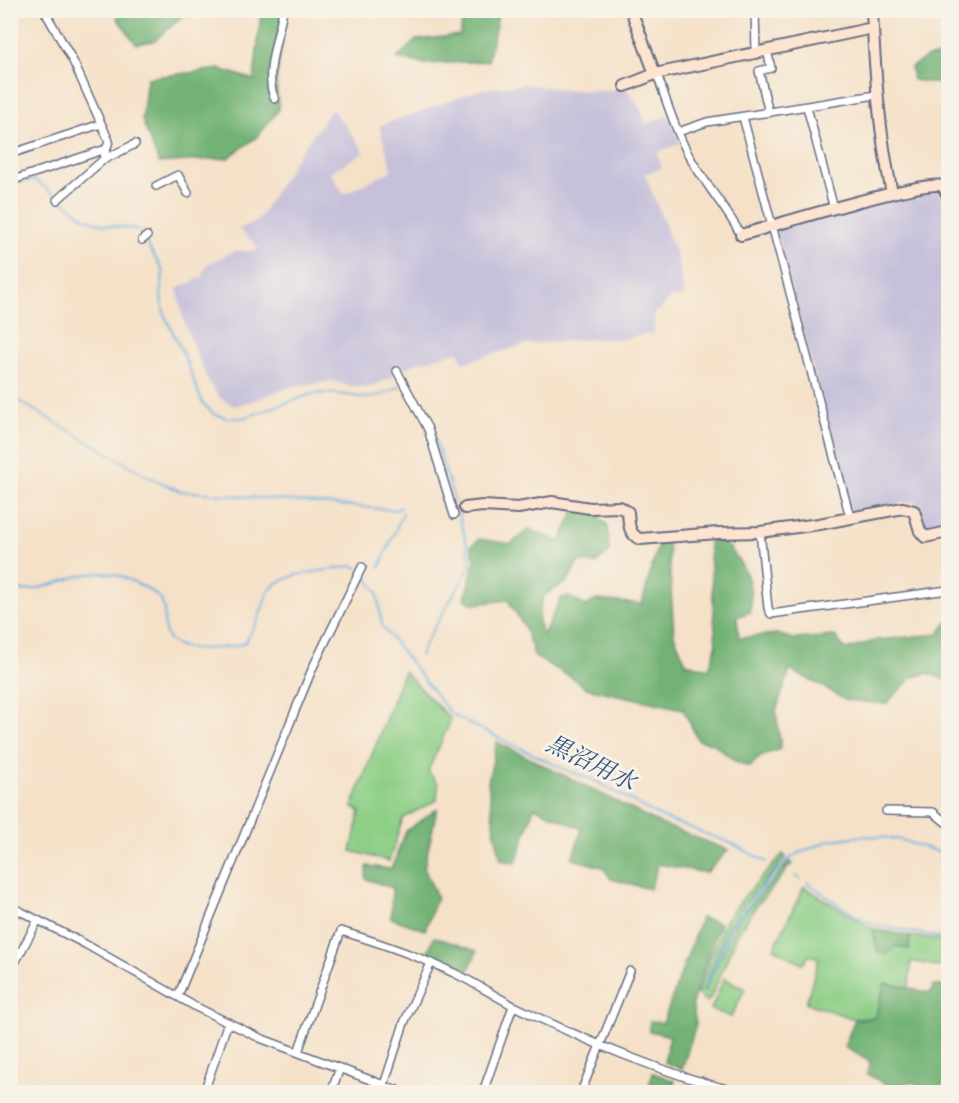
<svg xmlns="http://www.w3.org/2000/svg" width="959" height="1103" viewBox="0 0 959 1103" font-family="'IM FELL Double Pica','Noto Serif JP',serif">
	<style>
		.industrial { fill: #c6c0da }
		.green { fill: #8ecf87; stroke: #547f72; stroke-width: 1.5 }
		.forest { fill: #72b274; stroke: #467069; stroke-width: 1.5 }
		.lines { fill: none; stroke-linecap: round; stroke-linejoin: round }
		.stream { stroke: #68b0df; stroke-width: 2 }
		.street-casing { stroke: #676d83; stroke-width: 10 }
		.secondary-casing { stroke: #676d83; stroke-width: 14 }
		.street { stroke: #fff; stroke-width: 7 }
		.secondary { stroke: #fde4d0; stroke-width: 10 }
		.labels { text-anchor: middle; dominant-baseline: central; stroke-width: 6; stroke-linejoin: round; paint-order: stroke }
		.water-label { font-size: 24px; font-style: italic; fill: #325685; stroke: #f7f3e8 }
	</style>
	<rect width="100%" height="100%" fill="#f7f3e8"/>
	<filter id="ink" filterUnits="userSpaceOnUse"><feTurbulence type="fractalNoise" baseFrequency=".0167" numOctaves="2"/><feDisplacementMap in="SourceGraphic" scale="12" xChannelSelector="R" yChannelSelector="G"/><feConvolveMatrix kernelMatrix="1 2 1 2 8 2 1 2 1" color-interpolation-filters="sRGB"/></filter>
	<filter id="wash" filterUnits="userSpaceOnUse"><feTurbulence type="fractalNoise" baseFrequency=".008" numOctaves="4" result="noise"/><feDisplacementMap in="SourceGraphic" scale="24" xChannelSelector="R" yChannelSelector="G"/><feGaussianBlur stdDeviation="1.35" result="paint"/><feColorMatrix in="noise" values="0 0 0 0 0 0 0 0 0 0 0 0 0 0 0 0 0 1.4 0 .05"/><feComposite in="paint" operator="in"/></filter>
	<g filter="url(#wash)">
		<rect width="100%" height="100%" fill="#f5e1c8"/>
		<path class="industrial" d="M524 84 567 90 609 91 625 86 642 112 646 124 668 115 680 143 657 153 662 168 645 174 677 256 684 296 671 297 662 308 654 313V333L616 340 608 338 527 344 463 363 459 352 419 362 392 373 394 377 369 387 348 386 332 381 290 387 253 401 234 406 221 399 208 381 185 325 177 289 203 276 206 265 234 251H252L259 248 239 229 258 220 296 158 332 109 365 152 330 172 344 194 392 170 379 126 479 90Z
			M936 188 948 205V527L928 532 924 530 915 501 854 512 850 510 775 228 884 199Z"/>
		<path class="green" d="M404 671 451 720 428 771 438 784 437 800 403 818 389 861 351 851 360 811 352 807Z
			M783 854 786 857 745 904 729 926 703 990 705 991 737 921 790 861 793 864 786 868 787 870 754 909 738 933 711 997 707 1002 697 994 725 921 744 897Z
			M804 887 873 929 878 953 896 946 909 949 910 936 948 941V968L911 961 909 988 885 983 875 1018 855 1019 806 1003 819 958 809 955 802 964 774 948Z
			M724 978 745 989 731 1017 711 1009Z"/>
		<path class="forest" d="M121 11V10L189 11 154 41 136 44 117 18Z
			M261 11H286L276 83 279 109 258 136 228 158 159 163 142 120 147 78 220 69 254 80Z
			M464 11H499L488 61 425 64 397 58 416 40 460 35Z
			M948 55V129H947C943 117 941 109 946 97L941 84 913 80 911 67 928 57Z
			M577 505 596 513 608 526 609 553 595 564 579 561 567 582 544 595C539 610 536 621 543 635L561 598 568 596 586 606 596 600 642 604 658 545 668 542 674 635 686 663 709 669 716 647 709 539 725 542C744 567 754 578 750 612L737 617 739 638 776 634 794 639 835 636 846 650 877 640 939 634 948 620V681L927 673 911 678 886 704 845 700 822 686 790 670 776 711 781 749 760 756 750 767 733 760 714 744 698 740 683 709 586 688 571 677 535 657 524 626 508 600 474 604 464 599 475 561 471 546 479 539 511 544 529 529 560 542Z
			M497 742 661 824 728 850 706 873 658 864 650 889 611 879 603 867 572 859 582 829 534 807 516 863 501 860 495 833 488 782Z
			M437 809 424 868 437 897 425 930 391 918 392 888 366 879 367 866 391 869 406 831Z
			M701 918 720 923 692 1003 696 1024 682 1069 664 1062 670 1036 649 1031 650 1021 663 1023Z
			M873 929 910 936 909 949 896 946 888 954 878 953Z
			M434 937 477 951 467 974 426 956Z
			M885 983 931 993 933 985 947 987 946 1046 948 1047V1079L939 1089 932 1092 910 1081 896 1090 867 1074 870 1061 844 1047 855 1019 875 1018Z
			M653 1073 675 1081 671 1092H647Z"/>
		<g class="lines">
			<path class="stream" d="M10 185 13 183 35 180 85 218 103 225 138 229 163 271 161 296 164 314 183 353 203 404 214 414 227 418H243L312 394 331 393 368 398 381 395 401 386
				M410 384 427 416
				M10 396 149 477 180 491 394 510 401 508
				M433 432 455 502
				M380 567 403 513
				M364 573 377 592 382 626 450 713 468 723 566 770 594 780 663 818 731 843 766 862
				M10 589C45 598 83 561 123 577 134 582 154 590 161 600 168 611 161 626 167 636 176 655 228 649 245 643L258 620 268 592 276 583 296 575 352 566 358 568
				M420 656 423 647 471 565 467 544 458 513
				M795 876 800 879
				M807 883 856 916 875 925 948 939
				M705 989 731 926 773 875 789 859 799 853 831 840 861 836 881 837 901 840 948 855"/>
		</g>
	</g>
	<g filter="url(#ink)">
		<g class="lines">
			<g class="street-casing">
				<path id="street" d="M44 10 73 61 109 141 103 160 57 200
					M755 10 756 52
					M767 50 771 68 759 71 769 113
					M657 74C666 100 674 127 687 152 703 182 725 206 741 235
					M275 99C263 76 279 35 283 10
					M807 107 834 209
					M743 117 850 517
					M678 132 707 122 876 95
					M10 154 101 124
					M103 160 135 144
					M10 181 106 149
					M156 186 178 175 188 193
					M142 240 147 236
					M397 371 428 429 454 515
					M760 532 768 608 771 614 948 590
					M886 811 933 812 948 824
					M10 906 85 944 196 1007 260 1038 402 1092
					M10 972 38 920
					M178 996 313 667 362 567
					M298 1052 341 931C380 943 419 956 456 974 477 984 496 997 516 1007 587 1041 661 1073 738 1092
					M384 1085 404 1023 431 963
					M204 1092 228 1022
					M331 1092 340 1068
					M483 1092 513 1006
					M581 1092 630 971
					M697 1092 701 1081
					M946 1092 948 1090"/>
			</g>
			<g class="secondary-casing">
				<path id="secondary" d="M631 10 655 74
					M872 10C875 72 879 133 892 193
					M625 86 655 74 873 28
					M741 235C769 227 926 179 943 186L948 196
					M465 508 483 506 518 508 552 502 590 508 620 507 628 512C629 523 628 534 640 539L718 533 760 532 819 524 903 508 914 511 920 531 925 537 948 532"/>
			</g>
			<use href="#street" class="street"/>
			<use href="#secondary" class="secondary"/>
		</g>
	</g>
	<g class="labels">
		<g class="water-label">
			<text transform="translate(591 763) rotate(26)">黒沼用水</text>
		</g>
	</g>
	<rect width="959" height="1103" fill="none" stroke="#f7f3e8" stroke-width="36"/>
</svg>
